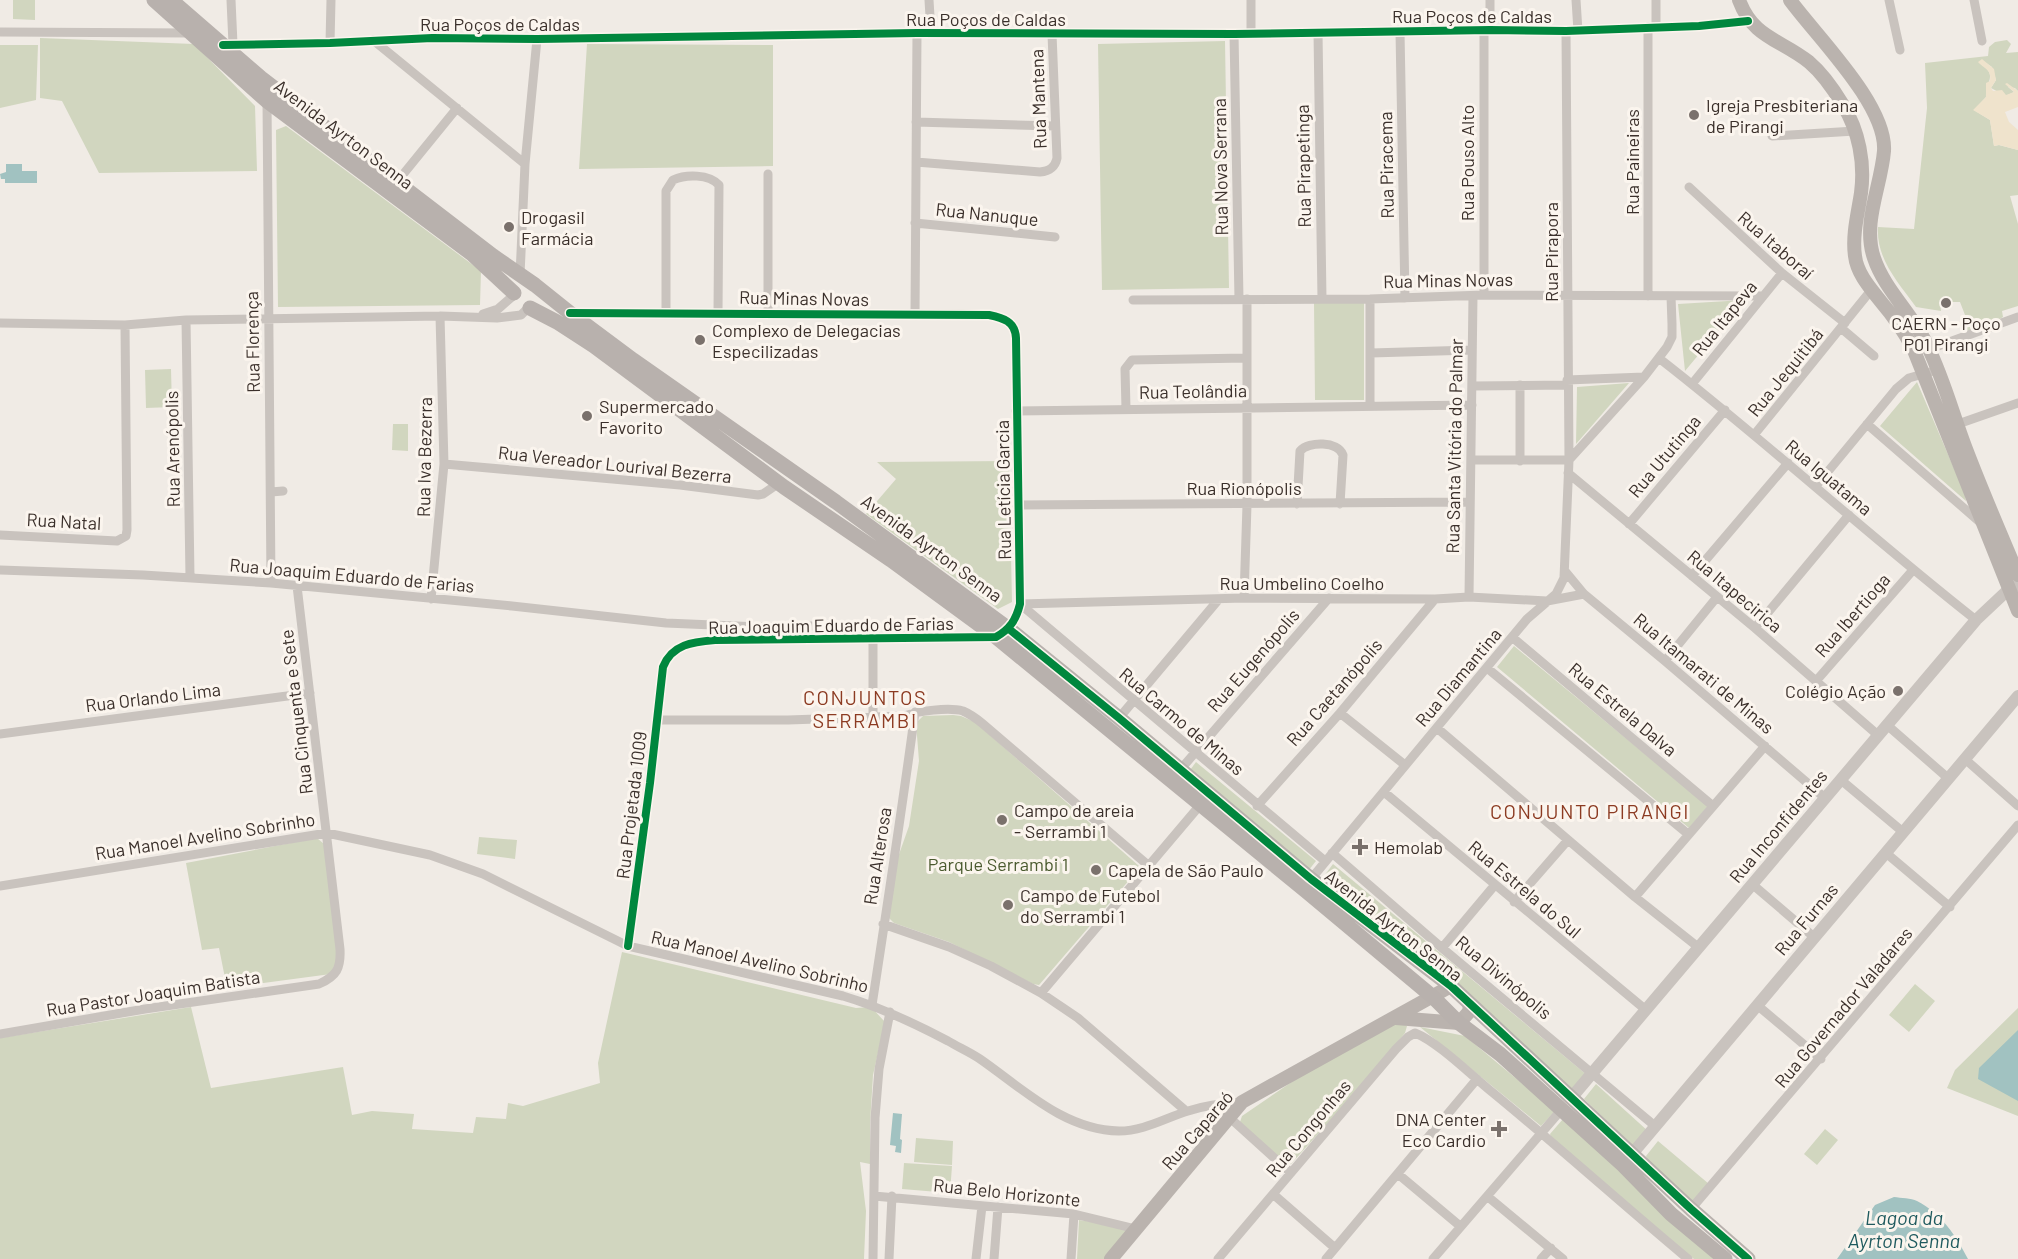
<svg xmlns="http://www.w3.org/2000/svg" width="2018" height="1259" viewBox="0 0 2018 1259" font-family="Barlow,sans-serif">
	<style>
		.green { fill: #d1d6bf }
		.sand { fill: #efe3cc }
		.water { fill: #a1c2c1 }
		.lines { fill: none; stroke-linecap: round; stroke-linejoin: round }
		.minor { stroke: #c9c3be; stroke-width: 9 }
		.tertiary { stroke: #c9c3be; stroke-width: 12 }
		.secondary { stroke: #bab3ae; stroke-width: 14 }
		.primary { stroke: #b8b1ad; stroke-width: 15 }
		.cycleway-casing { stroke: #fbf5ee; stroke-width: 11 }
		.cycleway { stroke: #00873e; stroke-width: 8 }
		.poi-dot { fill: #7a716c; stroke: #fbf5ee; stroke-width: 2 }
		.labels { text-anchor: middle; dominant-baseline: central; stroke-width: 6; stroke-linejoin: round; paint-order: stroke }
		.street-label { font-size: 18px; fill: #3b302b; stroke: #fbf5ee }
		.poi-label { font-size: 18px; fill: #3b302b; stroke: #fbf5ee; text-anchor: start }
		.park-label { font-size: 18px; fill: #4a5a2e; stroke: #fbf5ee }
		.neighbourhood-label { font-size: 20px; letter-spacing: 1.5px; fill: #8c3b22; stroke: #fbf5ee }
		.water-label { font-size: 20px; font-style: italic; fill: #1f5a5e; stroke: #fbf5ee }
	</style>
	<rect width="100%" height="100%" fill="#f0ebe5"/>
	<path class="green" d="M13 0H35V20L13 19Z
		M40 38 194 44 255 106 257 171 99 173 62 101 40 98Z
		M2007 40 2011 44 2006 53 2018 52V91L2015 88 2008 87 2014 92 2006 96 1991 88 1996 80 1992 67 1986 63 1982 65C1998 76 1985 82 1986 97L1974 110 1990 120 1994 146 1999 145 2018 150V195L2010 196 2018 224V306L2002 311 2003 317 1991 324H1979L1977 329C1969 332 1964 332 1959 324L1965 315 1960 302H1952L1949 299 1940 303 1941 311 1916 307C1898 282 1876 259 1878 227L1914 229 1927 108 1925 63 1988 56 1989 47 1995 42Z
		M1225 41 1229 288 1102 290 1098 44Z
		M587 44 773 45V166L579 169Z
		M0 45H38L36 100 0 108Z
		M286 126 481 271 480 305 278 307 276 130Z
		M1744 300 1685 371 1678 304Z
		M1364 302V400H1315L1314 303Z
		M171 369 172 407 146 408 145 370Z
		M1917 382 1965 494 1966 501 1880 426Z
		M1629 383 1576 444 1577 387Z
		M393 424H408V451L392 450Z
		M1009 461 1012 602 998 609 866 514 896 479 877 462Z
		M1514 646 1708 806 1689 828 1497 667Z
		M953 715 961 716 975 722 1139 866 1137 871 1039 985 1033 984 949 942 894 923 889 918 897 860 909 826 919 761 916 723 923 716Z
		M1196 762 1316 861 1308 871 1187 774Z
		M479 837 517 840 515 859 477 854Z
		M317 838 324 844 339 960 331 974 227 988 219 948 202 950 186 863Z
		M1333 864 1587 1075 1571 1093 1423 952 1403 941 1321 880Z
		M622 952 856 1008 871 1007 885 1022 873 1075 870 1124V1164L860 1162 866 1211 864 1259H0V1038L191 1007 211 1088 343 1067 352 1115 372 1111 414 1114 412 1129 473 1133 476 1117 506 1119 508 1103 523 1106 600 1083 598 1063Z
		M1915 984 1935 1001 1909 1032 1889 1015Z
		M2018 1008V1116L1947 1088 1955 1070Z
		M1399 1022 1407 1026 1405 1033 1365 1082 1291 1164 1285 1162 1239 1125 1242 1116 1302 1075Z
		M1420 1027 1465 1036 1555 1111 1541 1126Z
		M1596 1084 1649 1132 1635 1148 1584 1099Z
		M1563 1119 1719 1259H1694L1597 1180 1551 1137 1550 1134Z
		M1825 1129 1838 1140 1817 1165 1804 1154Z
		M916 1138 953 1141 952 1165 914 1162Z
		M1658 1141 1709 1184 1696 1204 1648 1161 1646 1156Z
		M904 1163 952 1166 950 1193 902 1189Z
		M1079 1220 1132 1228 1107 1259H1077Z"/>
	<path class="sand" d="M1982 59 1994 69 1996 80 1991 88 1993 91 2002 90 2006 95 2014 92 2005 84 2007 83 2018 91V107L2005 112 2009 122 2018 130V150L1999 145 1994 146 1990 120 1973 110 1986 97V83L1990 81C1992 69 1984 69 1978 62Z"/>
	<path class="water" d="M6 164H22V171H37V183H5V179H1L0 174 6 172Z
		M2018 1030V1101L1978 1079 1979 1068Z
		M893 1113 902 1114 900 1139 902 1140 901 1153 895 1152 896 1146 890 1145Z
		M1894 1197C1901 1198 1911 1198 1917 1201 1942 1214 1956 1236 1968 1259H1837L1875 1205Z"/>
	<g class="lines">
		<path class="minor" d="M231 0 233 44
			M929 0 931 33
			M1251 0V34
			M1490 0V30
			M1576 0 1578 31
			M1889 0 1900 50
			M1974 0 1982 41
			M1656 27V0
			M1484 30V295
			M0 32 190 33
			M1400 32 1405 298
			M1318 33 1322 299
			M1234 34 1239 299
			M373 40 525 164
			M330 43 331 0
			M223 45 330 43 432 38 537 39 917 33 1234 34 1490 30 1566 31 1699 26 1748 21
			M267 101 271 583
			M916 122 1055 126
			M1772 136 1855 131
			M916 162 1040 172C1049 171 1055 168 1057 158L1052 34
			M396 183 457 108
			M1689 187 1782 273 1845 323
			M915 223 1055 237
			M520 275 525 164 537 39
			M1648 296V27
			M1370 299V406
			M1133 300 1370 299 1484 295 1763 296
			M572 313 962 314C982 315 1014 311 1016 338L1020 604 1015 619 1006 631
			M666 313V191L673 180C686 174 709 174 719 185L718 313
			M768 313V174
			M483 314 498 309 514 295
			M915 315 917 33
			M186 320 190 577
			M0 323 125 325 186 320 440 316 497 318 521 315 528 308
			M1841 328 1874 356
			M1930 349 2018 317
			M1371 353 1472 350
			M1660 359C1768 443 1869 536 1976 620
			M1567 380 1644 377
			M1692 384 1782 273
			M1472 386 1567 385
			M1126 409 1125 369 1132 360 1246 358
			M1016 411 1472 405
			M1867 424 1981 523
			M1958 424 2018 403
			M1754 435 1872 289
			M1472 460H1569L1644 377 1667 347 1672 337V324L1671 296
			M1520 461V385
			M444 464 680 485 758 495 763 494 779 483
			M1568 473 1755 628 1879 736
			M1816 486 1896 389 1909 378 1937 370
			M271 492 283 491
			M1297 504 1300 451C1309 441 1338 441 1343 455L1340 504
			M1018 505 1470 502
			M1629 524 1725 410
			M0 535 117 541 126 536 127 530 125 325
			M0 570 143 575 271 583 512 606 666 623 760 627 859 625 869 630 873 639V717
			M1565 571 1584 594 1665 661 1825 798
			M1692 576 1788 463
			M1469 597 1473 296
			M1244 598 1247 505V299
			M431 599 444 464 440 316
			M1020 604 1244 598 1435 599 1469 597 1547 601 1584 594
			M1020 604 1325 861
			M1755 628 1849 515
			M1512 637 1713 806
			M1665 661 1717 597
			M1487 668 1688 834
			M1816 681 1913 570
			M1340 713 1405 765
			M1119 718 1219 599
			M658 720H788L904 716C918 711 949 707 963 711 970 714 977 719 983 724L1149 866
			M1887 725 1949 779
			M1437 728 1635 897 1698 947
			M0 734 310 693
			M1966 760 2018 806
			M1180 770 1329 598
			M1841 780 1903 832
			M1384 792 1646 1010
			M1257 806 1340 713 1435 599
			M1332 853 1442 948 1655 1126
			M1886 853 1950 907
			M1311 879 1527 619 1556 594 1564 578 1569 460 1566 31
			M1752 884 1814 937
			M0 886 327 833 430 855 483 874 628 946 843 996C880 1007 914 1023 948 1041 958 1047 970 1052 980 1059 1022 1088 1064 1130 1119 1131 1144 1131 1165 1118 1188 1111 1206 1105 1224 1103 1242 1102
			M1635 897 1765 746
			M1514 902 1568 840
			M883 924 949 947 991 966 1041 993 1078 1018 1186 1111
			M628 946 650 783 663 667C672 644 693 642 715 640L994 637
			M1442 948 1494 886
			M1041 993 1201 804
			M872 1005C887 907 902 810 915 712
			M1757 1005 1821 1059
			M0 1034 145 1009 319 984C337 976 341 968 340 949L297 586
			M1230 1118 1291 1173
			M1398 1174 1460 1226
			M1273 1194 1335 1248
			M874 1196 1074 1214 1136 1229
			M1487 1196 1563 1259
			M1691 1209 2018 825
			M873 1259 875 1118 879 1069 890 1012
			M889 1259 892 1196
			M976 1259 982 1206
			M994 1259 998 1207
			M1071 1259 1074 1214
			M1218 1259 1396 1049 1408 1037 1415 1033C1438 1042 1472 1076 1492 1092 1558 1146 1622 1204 1688 1259
			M1326 1259 1477 1079
			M1433 1259 1562 1109
			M1541 1259 1551 1248"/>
		<path class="tertiary" d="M1572 1097 1976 620 2009 589 2018 585
			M1627 1160 2018 696"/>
		<path class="secondary" d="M1739 0C1753 38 1780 39 1809 62 1822 73 1834 90 1843 105 1859 131 1865 163 1861 193 1858 213 1852 235 1855 256 1857 274 1871 289 1882 303 1894 317 1904 332 1913 348L2018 611
			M1790 0C1817 37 1887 105 1884 151 1881 187 1862 223 1874 258 1885 291 1914 315 1928 347 1944 380 1953 415 1966 449 1982 491 2000 533 2018 575
			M1396 1018 1459 1023 1469 1012 1470 1004
			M1111 1259 1242 1102 1451 986"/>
		<path class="primary" d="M154 0 267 101 472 254 514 293
			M171 0 261 78 493 256 535 285 570 313 633 360 836 502 1009 629 1119 718 1311 879 1451 986 1691 1209 1748 1259
			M530 308 557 322 594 346 784 487 891 560 996 637 1306 891 1433 997 1459 1023 1500 1054 1623 1165 1671 1214 1725 1259"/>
		<g class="cycleway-casing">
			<path id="cycleway" d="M223 45 330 43 432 38 537 39 917 33 1234 34 1490 30 1566 31 1699 26 1748 21
				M570 313 989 315C1003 318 1015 321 1016 338L1020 604C1016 620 1010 629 996 637L715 640C693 642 672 644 663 667L650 783 628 946
				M1009 629 1119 718 1311 879 1451 986 1691 1209 1748 1259"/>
		</g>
		<use href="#cycleway" class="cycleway"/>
	</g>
	<g class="poi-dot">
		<circle cx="1694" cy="115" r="6"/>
		<circle cx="509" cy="227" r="6"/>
		<circle cx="1946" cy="303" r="6"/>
		<circle cx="700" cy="340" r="6"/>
		<circle cx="587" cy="416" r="6"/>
		<circle cx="1898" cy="691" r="6"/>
		<circle cx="1002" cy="820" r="6"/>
		<path d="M1357 838h6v6h6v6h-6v6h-6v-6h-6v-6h6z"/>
		<circle cx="1096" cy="870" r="6"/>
		<circle cx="1008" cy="905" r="6"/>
		<path d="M1496 1120h6v6h6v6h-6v6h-6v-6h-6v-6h6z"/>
	</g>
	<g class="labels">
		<g class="street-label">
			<text x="1472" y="16">Rua Poços de Caldas</text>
			<text x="986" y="19">Rua Poços de Caldas</text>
			<text x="500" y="24">Rua Poços de Caldas</text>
			<text transform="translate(1038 99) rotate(-92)">Rua Mantena</text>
			<text transform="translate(344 134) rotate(37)">Avenida Ayrton Senna</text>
			<text transform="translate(1632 162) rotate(-90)">Rua Paineiras</text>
			<text transform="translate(1467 163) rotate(-90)">Rua Pouso Alto</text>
			<text transform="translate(1386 165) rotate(-91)">Rua Piracema</text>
			<text transform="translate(1303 166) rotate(-91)">Rua Pirapetinga</text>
			<text transform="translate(1220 167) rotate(-91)">Rua Nova Serrana</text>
			<text transform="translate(987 214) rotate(6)">Rua Nanuque</text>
			<text transform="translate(1776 245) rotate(41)">Rua Itaboraí</text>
			<text transform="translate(1551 252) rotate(-90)">Rua Pirapora</text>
			<text transform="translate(1448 280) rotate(-1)">Rua Minas Novas</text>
			<text transform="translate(804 298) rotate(1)">Rua Minas Novas</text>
			<text transform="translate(1724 318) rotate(-51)">Rua Itapeva</text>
			<text transform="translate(252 342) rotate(-91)">Rua Florença</text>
			<text transform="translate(1785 372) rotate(-51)">Rua Jequitibá</text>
			<text transform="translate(1193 391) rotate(-1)">Rua Teolândia</text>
			<text transform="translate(1454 446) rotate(-89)">Rua Santa Vitória do Palmar</text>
			<text transform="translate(172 449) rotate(-91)">Rua Arenópolis</text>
			<text transform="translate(1664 456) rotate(-50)">Rua Ututinga</text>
			<text transform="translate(424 457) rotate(-89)">Rua Iva Bezerra</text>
			<text transform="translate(615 464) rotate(6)">Rua Vereador Lourival Bezerra</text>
			<text transform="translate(1829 477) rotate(40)">Rua Iguatama</text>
			<text x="1244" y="488">Rua Rionópolis</text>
			<text transform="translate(1003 490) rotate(-91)">Rua Letícia Garcia</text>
			<text transform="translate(64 521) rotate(3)">Rua Natal</text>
			<text transform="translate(932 548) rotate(36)">Avenida Ayrton Senna</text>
			<text transform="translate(352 575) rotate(5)">Rua Joaquim Eduardo de Farias</text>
			<text x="1302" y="583">Rua Umbelino Coelho</text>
			<text transform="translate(1735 591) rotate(40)">Rua Itapecirica</text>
			<text transform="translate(1852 615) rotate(-49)">Rua Ibertioga</text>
			<text transform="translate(831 625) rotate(-1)">Rua Joaquim Eduardo de Farias</text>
			<text transform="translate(1253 660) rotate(-49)">Rua Eugenópolis</text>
			<text transform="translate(1704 673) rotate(40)">Rua Itamarati de Minas</text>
			<text transform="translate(1458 677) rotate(-50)">Rua Diamantina</text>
			<text transform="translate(1334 692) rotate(-49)">Rua Caetanópolis</text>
			<text transform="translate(153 697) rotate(-7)">Rua Orlando Lima</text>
			<text transform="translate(1623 709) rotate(40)">Rua Estrela Dalva</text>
			<text transform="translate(296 712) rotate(-97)">Rua Cinquenta e Sete</text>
			<text transform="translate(1182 721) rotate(40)">Rua Carmo de Minas</text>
			<text transform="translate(631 805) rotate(-83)">Rua Projetada 1009</text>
			<text transform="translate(1778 826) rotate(-50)">Rua Inconfidentes</text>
			<text transform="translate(205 836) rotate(-9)">Rua Manoel Avelino Sobrinho</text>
			<text transform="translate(877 856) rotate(-81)">Rua Alterosa</text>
			<text transform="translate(1525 889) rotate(40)">Rua Estrela do Sul</text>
			<text transform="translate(1806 919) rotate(-50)">Rua Furnas</text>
			<text transform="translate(1394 925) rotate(38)">Avenida Ayrton Senna</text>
			<text transform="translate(760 961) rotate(13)">Rua Manoel Avelino Sobrinho</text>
			<text transform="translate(1504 977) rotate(40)">Rua Divinópolis</text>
			<text transform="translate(153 993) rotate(-9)">Rua Pastor Joaquim Batista</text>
			<text transform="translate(1843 1007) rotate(-50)">Rua Governador Valadares</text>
			<text transform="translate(1308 1128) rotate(-50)">Rua Congonhas</text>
			<text transform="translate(1197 1130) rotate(-49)">Rua Caparaó</text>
			<text transform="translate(1007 1192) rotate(6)">Rua Belo Horizonte</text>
		</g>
		<g class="poi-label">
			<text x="1706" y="105">Igreja Presbiteriana<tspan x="1706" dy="21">de Pirangi</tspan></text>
			<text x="521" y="217">Drogasil<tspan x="521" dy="21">Farmácia</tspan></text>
			<text x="1946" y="323" text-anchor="middle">CAERN - Poço<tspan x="1946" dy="21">P01 Pirangi</tspan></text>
			<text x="712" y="330">Complexo de Delegacias<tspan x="712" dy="21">Especilizadas</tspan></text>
			<text x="599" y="406">Supermercado<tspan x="599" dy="21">Favorito</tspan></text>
			<text x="1886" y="691" text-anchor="end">Colégio Ação</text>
			<text x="1014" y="810">Campo de areia<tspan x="1014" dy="21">- Serrambi 1</tspan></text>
			<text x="1374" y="847">Hemolab</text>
			<text x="1108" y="870">Capela de São Paulo</text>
			<text x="1020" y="895">Campo de Futebol<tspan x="1020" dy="21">do Serrambi 1</tspan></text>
			<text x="1486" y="1119" text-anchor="end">DNA Center<tspan x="1486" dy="21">Eco Cardio</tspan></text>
		</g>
		<g class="park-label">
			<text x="998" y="864">Parque Serrambi 1</text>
		</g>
		<g class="neighbourhood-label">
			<text x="865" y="697">CONJUNTOS<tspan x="865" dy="23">SERRAMBI</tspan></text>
			<text x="1590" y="811">CONJUNTO PIRANGI</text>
		</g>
		<g class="water-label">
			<text x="1904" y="1217">Lagoa da<tspan x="1904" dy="23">Ayrton Senna</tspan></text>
		</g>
	</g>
</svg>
